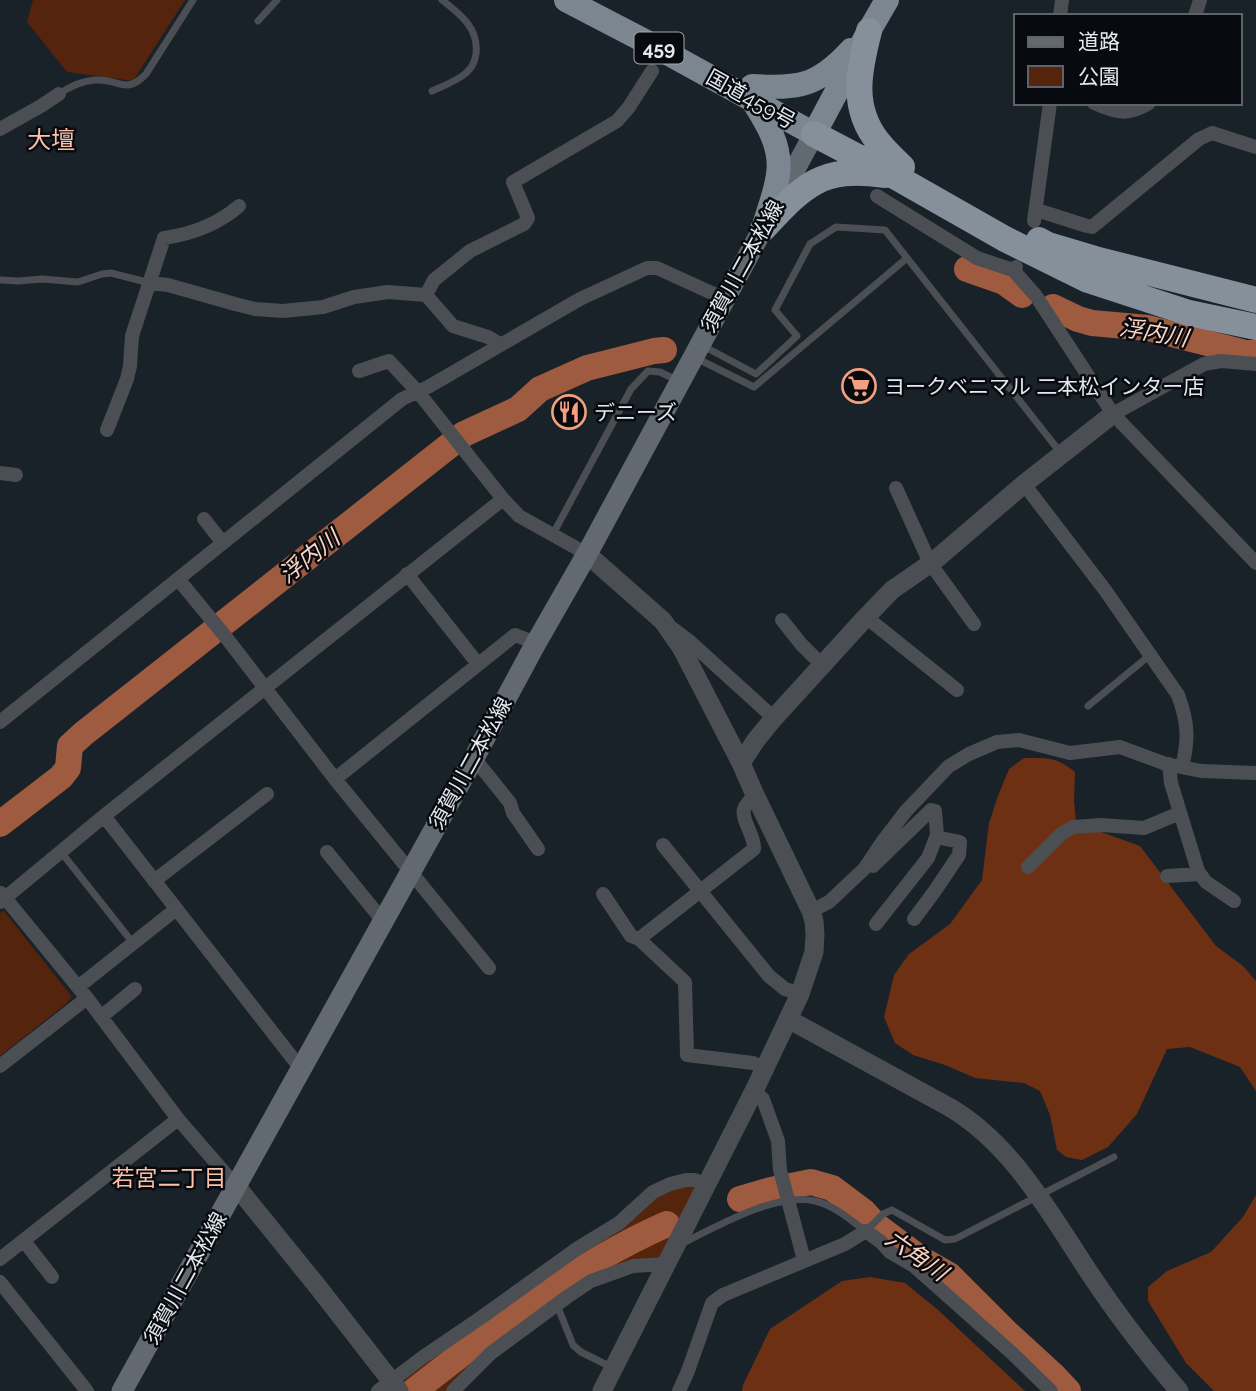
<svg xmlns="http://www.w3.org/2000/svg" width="1256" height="1391" viewBox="0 0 1256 1391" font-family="Raleway,'Noto Sans JP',sans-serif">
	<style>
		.green { fill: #55240d }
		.forest { fill: #6e3013 }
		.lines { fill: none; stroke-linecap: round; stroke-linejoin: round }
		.river { stroke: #9e5b3f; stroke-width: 26 }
		.service { stroke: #4b4f53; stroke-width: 7 }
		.minor { stroke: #4b4f53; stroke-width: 14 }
		.tertiary { stroke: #4b4f53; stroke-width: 19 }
		.secondary { stroke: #626970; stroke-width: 21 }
		.trunk { stroke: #7c8690; stroke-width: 24 }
		.motorway { stroke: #85909a; stroke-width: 26 }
		.labels { text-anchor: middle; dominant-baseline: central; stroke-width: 5; stroke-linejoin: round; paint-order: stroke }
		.shield { fill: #070a0e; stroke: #a1a6ac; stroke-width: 2 }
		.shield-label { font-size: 19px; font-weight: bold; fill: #e3e9ef }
		.street-label { font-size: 21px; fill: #e3e9ef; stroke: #070a0e }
		.poi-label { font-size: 21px; fill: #e3e9ef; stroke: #070a0e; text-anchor: start }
		.water-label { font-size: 23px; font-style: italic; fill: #fdd4c4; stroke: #070a0e }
		.neighbourhood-label { font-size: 23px; fill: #fec0a7; stroke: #070a0e }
		.quarter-label { font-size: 24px; fill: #fec0a7; stroke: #070a0e }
	</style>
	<rect width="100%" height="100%" fill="#192129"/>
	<path class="green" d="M33 0H185L133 81 67 72 27 22Z
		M4 911 72 997 66 1004 0 1056V913Z
		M670 1184H706L666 1264 591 1281 453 1391H378Z"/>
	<path class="forest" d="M1024 758C1048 758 1055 756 1075 772L1074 801 1076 823 1140 846 1216 946 1243 966 1256 981V1091L1240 1067 1190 1047 1167 1049 1137 1114 1108 1147 1082 1160 1066 1157 1057 1150 1050 1115 1040 1091 1024 1083 975 1078 945 1065 913 1055 895 1043 884 1017 894 975 909 954 950 924 982 880 989 823 998 796 1009 769Z
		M1256 1195V1391H1214L1186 1363 1148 1301V1287L1167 1271 1211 1252 1243 1217Z
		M870 1277 905 1283 937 1309 1025 1391H742L743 1385 770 1329 842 1281Z"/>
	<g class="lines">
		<path class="river" d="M967 269 1004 282 1022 295
			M1053 307 1078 319 1092 323 1148 328 1246 353H1256
			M0 824 61 777 68 768 70 746 83 734 464 434 518 409 540 389 587 368 654 351 664 350
			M740 1199 771 1190 811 1182 832 1188 864 1212 878 1227 921 1259 949 1275 1006 1332 1052 1374 1068 1391
			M414 1391C493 1329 574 1265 667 1224"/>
		<path class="service" d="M258 21 277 0
			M432 91C443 86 457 81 466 73 472 68 475 61 476 54 479 28 460 14 442 0
			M59 94C69 87 82 81 95 80 119 78 125 96 146 74L193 0
			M0 280 19 281 42 279 78 282 102 274 111 273 150 283
			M703 346 756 374 797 336 775 310 810 244 836 227 885 230 1060 452
			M696 358 754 387 907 258
			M553 534 631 389 648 371 660 372 679 381
			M1088 706 1150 655
			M61 852 133 943
			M683 1243C718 1226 776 1192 815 1201 834 1205 851 1221 866 1231L883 1214 892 1210 945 1240 955 1239 1114 1157
			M557 1305 573 1345 581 1352 613 1368"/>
		<path class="minor" d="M1060 16 1062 0
			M1195 16 1200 0
			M1094 103C1116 113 1128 116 1149 103
			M0 129 41 106 59 94
			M877 196 977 258 1013 270
			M1037 210 1087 226 1092 227 1199 139 1212 133 1256 147
			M1034 221 1050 103
			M1016 267 1013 270 1036 296 1113 414 1256 563
			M150 283 168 285 235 304 255 309 283 311 323 307 354 297 388 292 426 295 453 326 488 337 500 344
			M426 295 434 280 470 251 524 224 528 218 513 182 617 121 629 107 652 71
			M359 371 389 361 418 392 503 499 519 516 587 554
			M1113 414 1204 364 1221 361 1256 364
			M107 430 127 379 130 366 132 336 164 238C192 234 217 225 239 206
			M0 473 16 475
			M1024 484 1105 590 1178 695C1188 722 1189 739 1182 767
			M896 488 930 563 974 624
			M204 519 223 543
			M407 574 478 664
			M178 579 225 636 335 779 489 968
			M866 617 957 690
			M782 620 801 644 822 665
			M672 628 688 640 774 718
			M0 722 402 399 428 387 580 299 647 268H657L725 299
			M474 758 510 803 513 813 538 849
			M1169 764 1171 783 1198 871 1206 882 1234 901
			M335 779 515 635 536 643
			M755 795C751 799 746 804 744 809 741 820 755 836 754 849L639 939 685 982 687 1055 753 1063 764 1068
			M104 816 301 1069
			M663 845 769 976 785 989 800 994
			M327 852 383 921
			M873 866 931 810 935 811 937 835 928 858 876 924
			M1028 867 1061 834 1073 827 1101 825 1144 828 1180 813
			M1167 876 1200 874
			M154 881 267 794
			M1 893 87 998 178 1119 237 1187
			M603 894 631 936 639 939
			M0 902 104 816 503 499
			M811 911 829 902 865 868 883 841 906 811 949 766 969 754 997 742 1019 740 1070 753 1120 747 1166 764 1201 771 1256 773
			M914 919 934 892 959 855 960 842 936 837
			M78 987 175 910
			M101 1017 135 989
			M0 1066 87 998
			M754 1091 763 1099 778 1141 780 1170 804 1260
			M24 1241 52 1277
			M0 1259 178 1119
			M0 1282 87 1391
			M378 1391 423 1357 479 1319 578 1248 619 1223 653 1192 670 1184 686 1180H695L706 1184
			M453 1391 491 1353 567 1297 591 1281 633 1266 666 1264
			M679 1391 688 1371 712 1303 723 1295 845 1244 866 1231 881 1242 890 1252 914 1266 1013 1354 1051 1391"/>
		<path class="tertiary" d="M587 554 663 621 681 647 741 763 755 795 811 911 814 921 815 934 814 952 800 994 754 1091 602 1391
			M741 763 756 740 774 718 866 617 892 590 934 561 1024 484 1113 414
			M788 1019 949 1107C1018 1147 1057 1227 1101 1290 1125 1325 1151 1358 1179 1391
			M237 1187 318 1287 399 1391"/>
		<path class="secondary" d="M122 1391 474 758 536 643 587 554 814 134"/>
		<path class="trunk" d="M566 0 660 49 814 134 869 31 887 0
			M752 86C799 89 818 86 851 50
			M753 101C767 123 782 147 778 174 776 192 768 211 763 229"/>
		<path class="motorway" d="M869 31C859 70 850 108 879 143 886 152 894 159 902 167
			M814 134 896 177 1005 239 1088 280 1189 313 1256 327
			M763 229C804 185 821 166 884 175
			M1039 240 1048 245 1095 259 1256 300"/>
	</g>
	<defs>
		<g id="supermarket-ring" transform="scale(1.75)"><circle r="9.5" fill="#070a0e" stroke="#f2a07f" stroke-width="1.5"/><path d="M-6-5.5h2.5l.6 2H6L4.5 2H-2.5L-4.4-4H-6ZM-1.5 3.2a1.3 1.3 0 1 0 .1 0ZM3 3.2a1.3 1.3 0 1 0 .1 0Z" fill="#f2a07f"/></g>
		<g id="restaurant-ring" transform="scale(1.75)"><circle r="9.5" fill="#070a0e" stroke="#f2a07f" stroke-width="1.5"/><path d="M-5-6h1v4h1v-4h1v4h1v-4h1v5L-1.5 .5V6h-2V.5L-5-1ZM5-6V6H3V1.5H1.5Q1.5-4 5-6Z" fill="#f2a07f"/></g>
	</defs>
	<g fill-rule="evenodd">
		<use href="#supermarket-ring" x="859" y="386"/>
		<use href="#restaurant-ring" x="569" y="412"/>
	</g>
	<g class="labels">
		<rect class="shield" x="634.5" y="32.5" width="49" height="31" rx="5"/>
		<g class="shield-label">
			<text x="659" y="48">459</text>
		</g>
		<g class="street-label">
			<text transform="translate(751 99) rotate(29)">国道459号</text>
			<text transform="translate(742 266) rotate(-61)">須賀川二本松線</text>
			<text transform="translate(470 763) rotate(-61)">須賀川二本松線</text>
			<text transform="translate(185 1278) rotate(-61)">須賀川二本松線</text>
		</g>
		<g class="poi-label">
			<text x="884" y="386">ヨークベニマル 二本松インター店</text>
			<text x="594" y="412">デニーズ</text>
		</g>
		<g class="water-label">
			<text transform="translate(1154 332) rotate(10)">浮内川</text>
			<text transform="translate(309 556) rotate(-38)">浮内川</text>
			<text transform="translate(917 1255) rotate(35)">六角川</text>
		</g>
		<g class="neighbourhood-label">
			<text x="169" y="1177">若宮二丁目</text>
		</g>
		<g class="quarter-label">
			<text x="51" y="139">大壇</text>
		</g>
	</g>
	<rect x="1014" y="14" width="228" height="91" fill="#070a0e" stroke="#5f6368" stroke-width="2"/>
	<rect x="1028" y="37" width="35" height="10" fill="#626970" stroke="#5f6368" stroke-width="2"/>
	<text x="1078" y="49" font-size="21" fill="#e3e9ef">道路</text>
	<rect x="1028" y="66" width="35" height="21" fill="#55240d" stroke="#5f6368" stroke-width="2"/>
	<text x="1078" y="84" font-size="21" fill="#e3e9ef">公園</text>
</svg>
